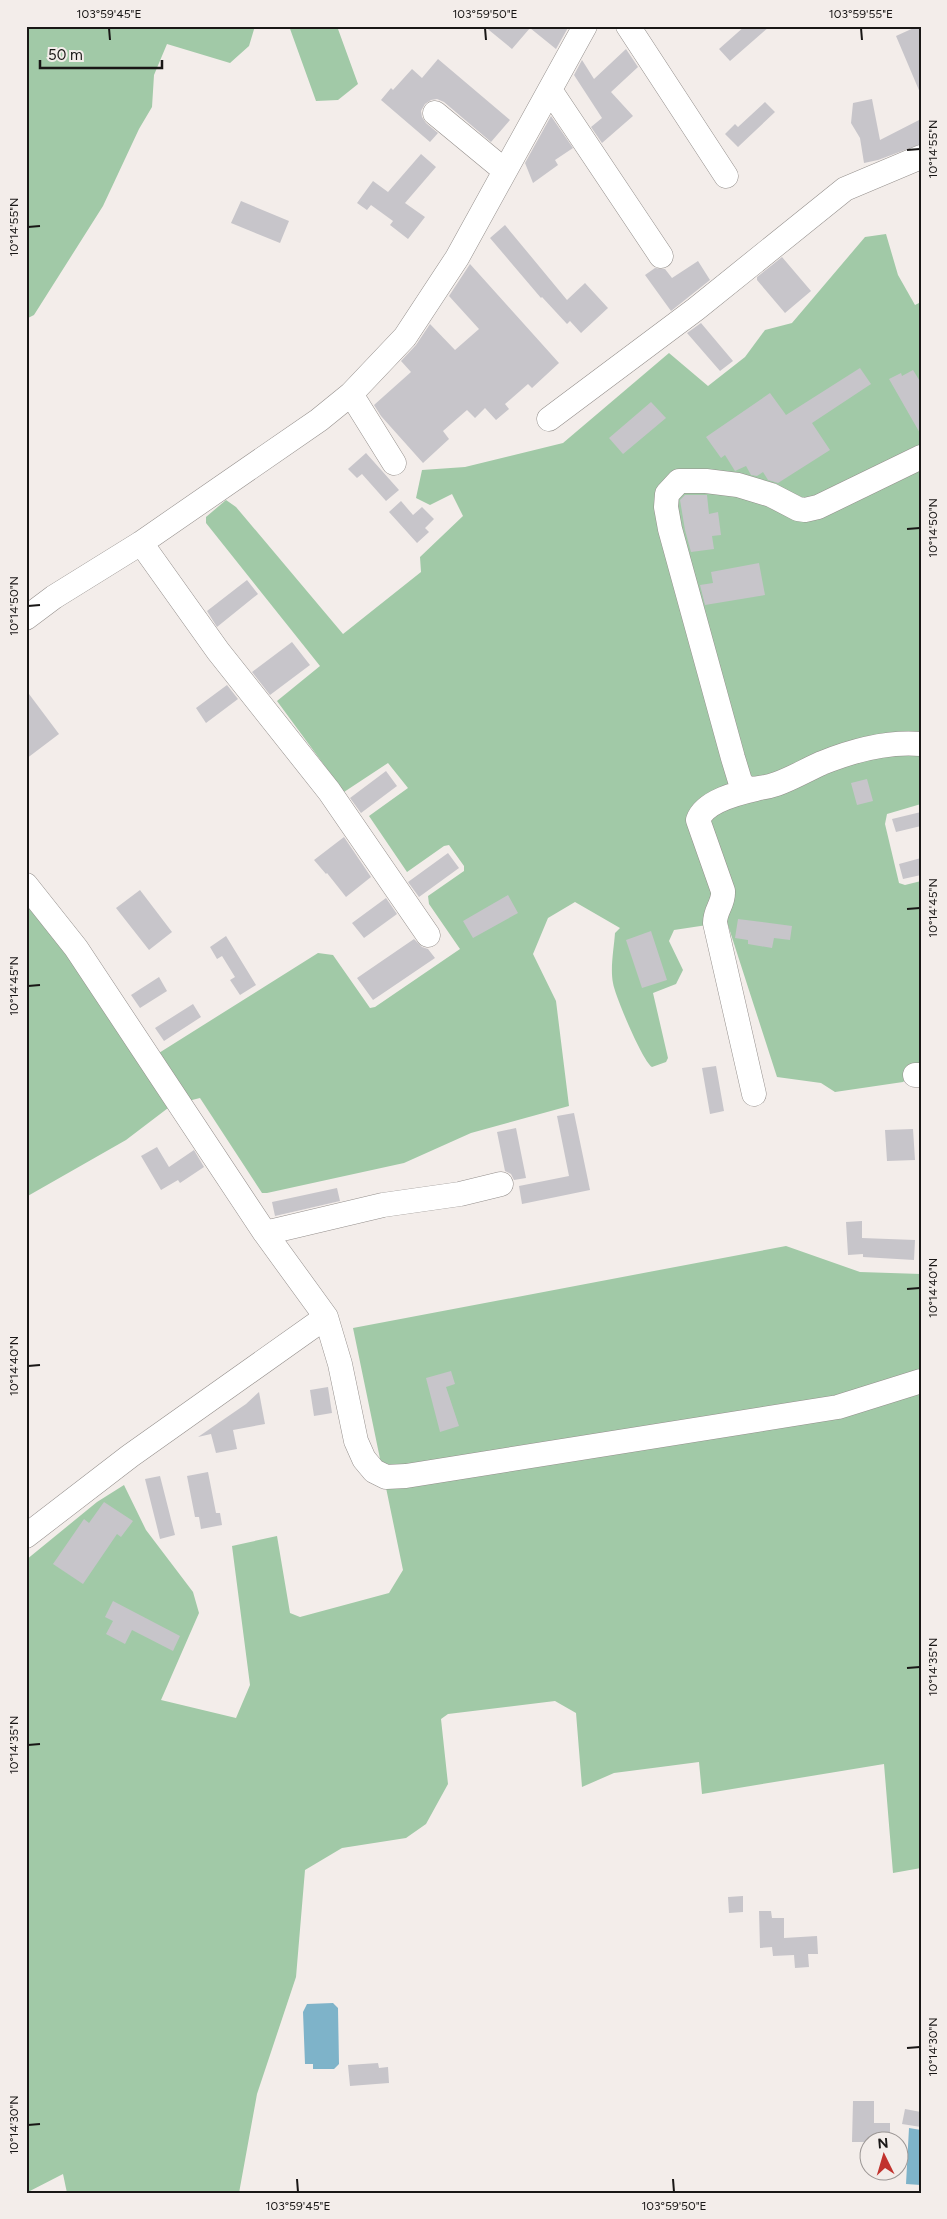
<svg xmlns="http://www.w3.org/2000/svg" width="947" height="2219" viewBox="0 0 947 2219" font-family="Figtree,sans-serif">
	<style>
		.forest { fill: #a1c9a7 }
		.water { fill: #7eb3c9 }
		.building { fill: #c7c5ca }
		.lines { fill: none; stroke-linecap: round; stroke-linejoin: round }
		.minor-casing { stroke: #948f8c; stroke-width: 25 }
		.minor { stroke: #fff; stroke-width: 24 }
		.ticks { fill: none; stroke: #191716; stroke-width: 2 }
		.neatline { fill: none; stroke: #191716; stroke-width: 2 }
		.ticks-label { font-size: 12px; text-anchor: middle; fill: #191716 }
	</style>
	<rect width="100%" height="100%" fill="#f3edea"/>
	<path class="forest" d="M26 26H255L249 46 230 63 167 44 154 75 152 107 139 129 103 206 34 315 26 319V45L28 35Z
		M289 26H333L338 29 358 84 338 100 316 101Z
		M886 234 898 275 915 305 921 302V804L887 814 885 824 899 883 905 885 921 881V1073H914L903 1082 835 1092 821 1083 777 1077 727 922 674 930 669 941 683 970 676 984 653 993 668 1058 666 1062 652 1067C643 1062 615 996 613 983 610 968 614 948 615 933L620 928 575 902 548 918 533 954 556 1001 569 1106 471 1133 404 1163 267 1193H262L200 1098 172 1105 126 1140 26 1197V896L143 1063 318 953 333 955 370 1008 375 1007 460 949 429 904 428 896 464 871V866L449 845 444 846 407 872 369 816 408 788 388 763 344 792 277 701 320 666 206 523V517L226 500 236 507 343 634 421 572 420 557 463 516 452 494 430 505 416 498 422 470 465 467 563 443 669 353 708 386 745 357 765 330 792 323 865 237Z
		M786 1246 860 1272 921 1274V1868L893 1873 884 1764 702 1794 699 1762 614 1773 582 1787 576 1713 555 1701 448 1714 441 1719 448 1784 426 1824 406 1838 342 1848 305 1870 296 1977 257 2094 239 2193H67L63 2174 26 2193V1560L97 1502 124 1485 146 1530 193 1592 199 1613 161 1700 236 1718 250 1685 232 1546 277 1536 290 1613 300 1617 389 1593 403 1570 353 1328Z"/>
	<path class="water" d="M333 2003 338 2008 339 2064 334 2069H313V2064H305L303 2012 307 2004Z
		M909 2128 921 2130V2185L906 2184Z"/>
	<path class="building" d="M484 26H569L556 49 530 28 512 49Z
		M745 26H770L730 61 719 49Z
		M918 26H921V95L896 36Z
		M626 49 638 67 611 92 633 116 602 143 591 127 602 118 574 75 582 60 594 79Z
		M438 59 510 120 491 142 444 102 437 99 431 100 425 104 421 111 422 117 426 123 438 133 430 142 381 100 391 88 393 90 412 69 422 78Z
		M872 99 880 140 921 119V144L878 160 864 163 860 138 851 123 853 103Z
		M765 102 775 112 738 147 725 134 735 124 738 127Z
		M551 116 573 148 555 160 558 165 533 183 525 163Z
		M421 154 436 167 405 203 425 217 408 239 390 225 393 221 371 205 367 210 357 203 373 181 388 192Z
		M241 201 289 221 280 243 231 223Z
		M505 225 567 300 585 283 608 308 581 333 570 321 567 324 542 297 541 298 490 238Z
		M782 257 811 291 785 313 757 280V277Z
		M698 261 710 280 671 311 645 275 655 268 665 269 672 278Z
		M470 264 559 363 532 388 528 384 505 404 509 409 496 420 485 408 475 418 467 410 443 431 449 439 423 463 381 416 374 405 411 372 401 361 416 345 430 324 455 350 479 329 449 296Z
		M701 323 733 361 720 371 687 333Z
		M860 368 871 384 812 423 830 450 778 483 768 480 763 472 757 476 751 475 746 466 735 471 725 455 721 458 706 437 770 393 786 415Z
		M913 370 921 383V435L889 379 901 373 902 376Z
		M651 402 666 418 623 454 609 438Z
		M366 453 399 490 386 501 362 474 357 478 348 469Z
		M685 495H707L709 514 718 512 721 535 712 536 714 549 691 552 685 530 680 500Z
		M401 501 413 515 422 507 434 519 425 528 429 532 417 543 389 512Z
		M759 563 765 595 705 605 700 585 713 583 711 572Z
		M247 580 258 594 217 627 207 611Z
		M292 642 310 665 270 695 252 672Z
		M227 685 238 699 206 723 196 708Z
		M26 690 59 734 26 759Z
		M386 771 397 786 361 813 350 798Z
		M867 779 873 801 857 805 851 783Z
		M921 812V826L896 832 892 819Z
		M344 837 371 877 346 897 327 873 326 874 314 860Z
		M448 853 459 868 419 897 408 882Z
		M921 858V875L903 879 899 864Z
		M140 890 172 932 149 950 116 908Z
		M508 895 518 913 473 938 463 921Z
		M386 898 397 914 364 938 352 923Z
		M738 919 792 926 790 940 774 938 772 948 748 944V940L735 938Z
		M651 931 667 980 642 988 626 940Z
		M226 936 256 985 240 995 230 980 235 977 222 956 217 959 210 947Z
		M414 939 422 947 428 949 435 958 373 1000 357 978Z
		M159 977 167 991 140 1008 131 995Z
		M193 1004 201 1017 164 1041 155 1028Z
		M716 1066 724 1111 710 1114 702 1068Z
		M574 1113 590 1190 522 1204 519 1186 569 1176 557 1116Z
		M516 1128 526 1178 514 1180 511 1174 505 1171 497 1132Z
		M913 1129 915 1160 887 1161 885 1130Z
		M157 1147 169 1167 194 1150 204 1167 180 1183 178 1180 161 1190 141 1156Z
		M337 1188 340 1201 275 1216 272 1202Z
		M862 1221V1238L915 1240 914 1260 863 1257V1254L848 1255 846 1222Z
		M451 1371 455 1384 446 1387 459 1426 440 1432 426 1378Z
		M328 1387 332 1413 314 1416 310 1390Z
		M259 1392 265 1424 233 1430 237 1449 216 1453 211 1434 198 1437 246 1404Z
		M208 1472 216 1513H220L222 1525 201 1529 199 1517H195L187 1476Z
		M160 1476 175 1535 160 1539 145 1479Z
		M104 1502 133 1521 121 1537 117 1534 83 1584 53 1564 84 1519 89 1523Z
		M113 1601 180 1636 173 1651 132 1630 125 1644 106 1634 113 1621 105 1617Z
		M743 1896V1912L729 1913 728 1897Z
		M759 1911H771L772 1918H784V1938L817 1936 818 1954H808L809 1967 795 1968 794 1955 773 1956 772 1947 760 1948Z
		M378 2063 379 2068 388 2067 389 2083 350 2086 348 2065Z
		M853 2101H874V2123H890V2142H852Z
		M905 2109 921 2112V2127L902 2124Z"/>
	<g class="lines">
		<g class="minor-casing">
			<path id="minor" d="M628 26 726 176
				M550 90 661 256
				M435 113 504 170
				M351 394 394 463
				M549 419 696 309 845 189 921 157
				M921 457 818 507 805 510 798 509 771 495 738 485 706 481H679L667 494 666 507 670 529 733 758 740 781 746 789C777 789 795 775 822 763 854 750 887 741 921 744
				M141 543 218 651 329 791 428 935
				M26 618 54 597 141 543 319 420 351 394 405 337 457 258 585 26
				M26 885 76 948 265 1233 326 1317 340 1364 356 1441 364 1459 374 1471 386 1477 406 1476 838 1407 921 1381
				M915 1075H921
				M754 1094 715 923C715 909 724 904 723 891L698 820C705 801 738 793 756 789
				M265 1233 383 1205 460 1194 501 1184
				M26 1536 130 1456 326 1317"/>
		</g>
		<use href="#minor" class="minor"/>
	</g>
	<path class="ticks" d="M109 28 110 40M485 28 486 40M861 28 862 40M907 150 920 149M28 227 40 226M907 529 920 528M28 606 40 605M907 909 920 908M28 986 40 985M907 1289 920 1288M28 1366 40 1365M907 1668 920 1667M28 1745 40 1744M907 2048 920 2047M28 2125 40 2124M297 2179 298 2192M673 2179 674 2192"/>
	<rect width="947" height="2219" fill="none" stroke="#f3edea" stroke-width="55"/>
	<g transform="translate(884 2156) rotate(355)"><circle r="24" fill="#f3edea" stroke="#9c9795"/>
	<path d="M0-4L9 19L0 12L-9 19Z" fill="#c1332e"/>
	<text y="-8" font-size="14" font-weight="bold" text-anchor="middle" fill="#191716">N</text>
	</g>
	<path d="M40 60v8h122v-8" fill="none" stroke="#191716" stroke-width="2.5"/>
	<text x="48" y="60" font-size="15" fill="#191716" stroke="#f3edea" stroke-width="4" paint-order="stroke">50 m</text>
	<rect x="28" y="28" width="892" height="2164" class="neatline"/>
	<g class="ticks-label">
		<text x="109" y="18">103°59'45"E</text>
		<text x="485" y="18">103°59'50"E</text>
		<text x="861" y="18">103°59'55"E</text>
		<text transform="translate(933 149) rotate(-90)" y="4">10°14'55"N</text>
		<text transform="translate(14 227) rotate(-90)" y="4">10°14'55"N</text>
		<text transform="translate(933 528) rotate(-90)" y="4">10°14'50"N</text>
		<text transform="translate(14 606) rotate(-90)" y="4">10°14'50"N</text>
		<text transform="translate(933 908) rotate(-90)" y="4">10°14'45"N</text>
		<text transform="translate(14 986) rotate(-90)" y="4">10°14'45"N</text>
		<text transform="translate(933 1288) rotate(-90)" y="4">10°14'40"N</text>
		<text transform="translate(14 1366) rotate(-90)" y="4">10°14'40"N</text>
		<text transform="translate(933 1667) rotate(-90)" y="4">10°14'35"N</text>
		<text transform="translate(14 1745) rotate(-90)" y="4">10°14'35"N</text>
		<text transform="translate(933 2047) rotate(-90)" y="4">10°14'30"N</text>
		<text transform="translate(14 2125) rotate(-90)" y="4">10°14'30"N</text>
		<text x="298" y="2210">103°59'45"E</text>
		<text x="674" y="2210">103°59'50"E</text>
	</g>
</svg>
